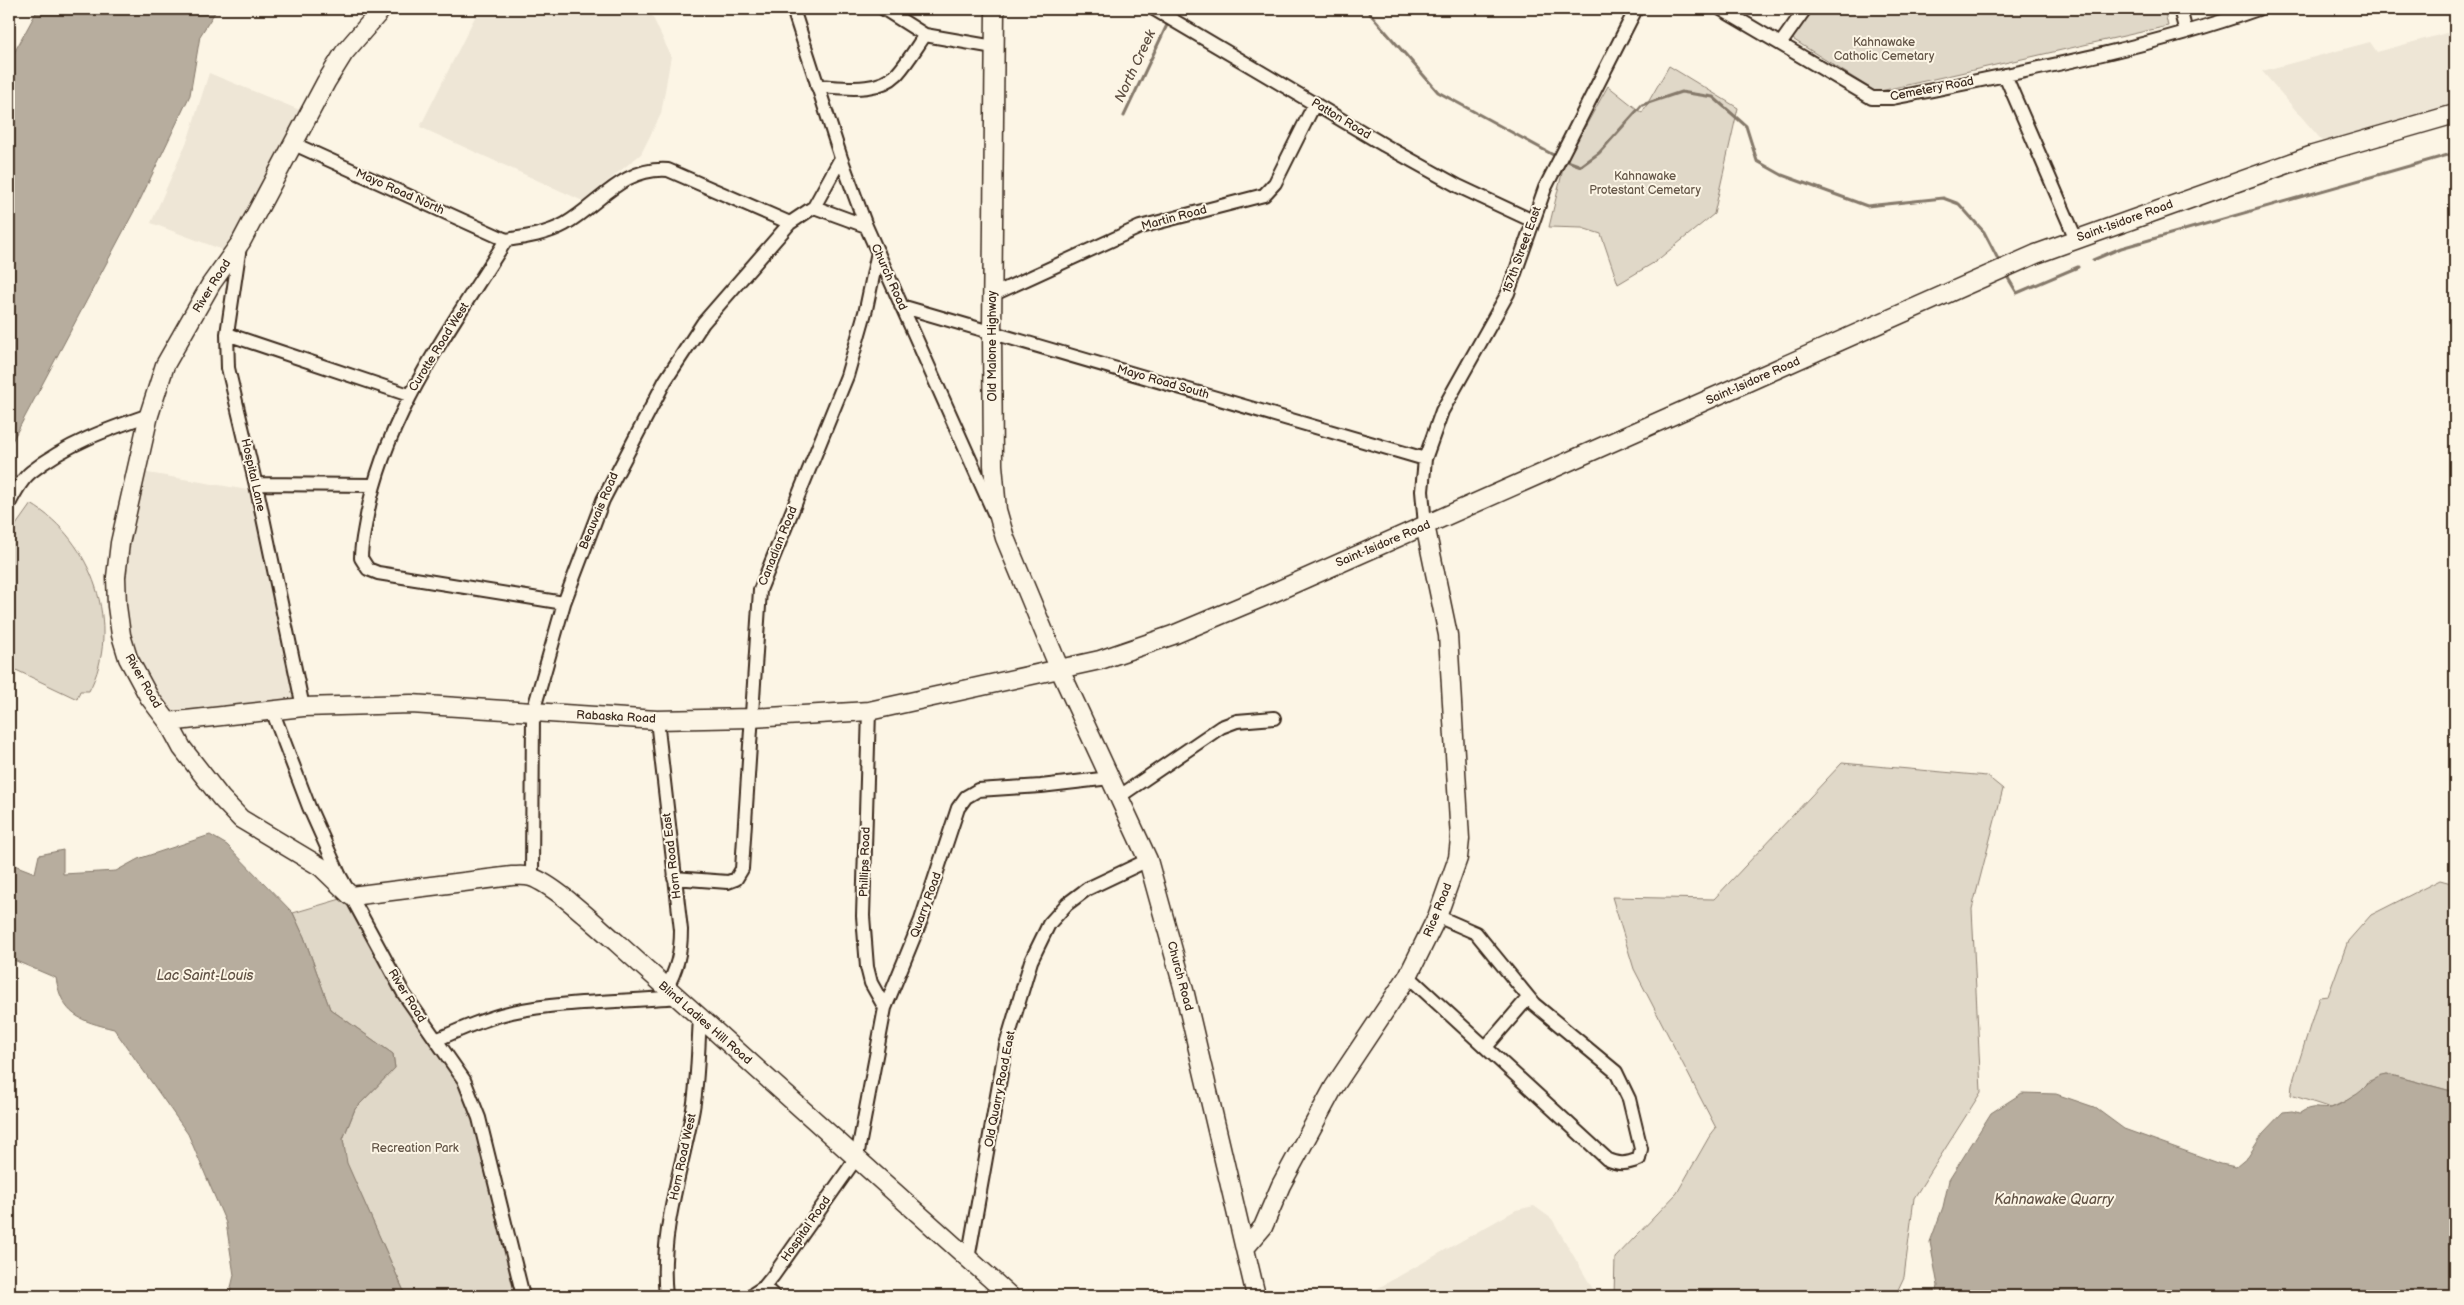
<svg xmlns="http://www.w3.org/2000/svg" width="2464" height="1305" viewBox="0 0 2464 1305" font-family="'Balsamiq Sans',sans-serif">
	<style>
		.built { fill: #eee6d6 }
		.green { fill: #e0d8c8; stroke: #8e8173 }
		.water { fill: #b7ad9e; stroke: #85796b }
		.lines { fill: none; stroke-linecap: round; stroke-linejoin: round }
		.stream { stroke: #85796b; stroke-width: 3 }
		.street-casing { stroke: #3b2a1e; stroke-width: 16 }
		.secondary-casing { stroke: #3b2a1e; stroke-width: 21 }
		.street { stroke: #fcf5e5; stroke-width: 12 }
		.secondary { stroke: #fcf5e5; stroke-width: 18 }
		.labels { text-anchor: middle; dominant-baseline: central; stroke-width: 4; stroke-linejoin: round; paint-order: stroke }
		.park-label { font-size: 12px; fill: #645648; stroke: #fcf5e5 }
		.street-label { font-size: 12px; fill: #3b2a1e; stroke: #fcf5e5 }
		.water-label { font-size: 14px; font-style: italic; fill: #605144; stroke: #fcf5e5 }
	</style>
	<rect width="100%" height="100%" fill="#fcf5e5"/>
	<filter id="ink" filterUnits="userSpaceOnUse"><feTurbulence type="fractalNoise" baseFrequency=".02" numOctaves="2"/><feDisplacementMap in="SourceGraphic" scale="10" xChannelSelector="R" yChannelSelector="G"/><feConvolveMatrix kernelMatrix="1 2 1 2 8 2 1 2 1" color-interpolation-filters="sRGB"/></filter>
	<g filter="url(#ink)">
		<path class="built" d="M479 9H649L671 56 661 114 641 154 583 201 420 127Z
			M2450 32 2455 40V106L2324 143 2262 71 2370 42 2377 52Z
			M209 73 302 111 273 170 223 250 151 223 188 139Z
			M142 472 254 491 303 708 174 731 133 651 123 620 125 553Z
			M1534 1206 1552 1219 1597 1296H1364L1516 1210Z"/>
		<path class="green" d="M1813 9H2164L2168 26 1876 92 1791 38Z
			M1669 66 1738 108 1714 214 1655 262 1618 284 1601 234 1582 228 1549 227 1564 165 1608 86 1642 113Z
			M31 504C92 540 123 627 89 691H80L77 699 14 669 11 674 9 673V535Z
			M1842 763 1987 776 2003 789 1972 909 1981 1092 1914 1198 1904 1277 1895 1296H1614L1615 1258 1677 1193 1709 1137 1716 1128 1634 969 1612 897 1714 899Z
			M2440 880 2455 884V1092L2387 1074 2369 1081 2362 1093 2331 1108 2291 1095 2292 1084 2319 997 2328 996 2348 941 2371 915Z
			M351 896 464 1080 523 1296H406L346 1162 343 1139 355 1109 395 1068 393 1054 330 1009 304 937 293 913Z"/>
		<path class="water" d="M38 9H217L200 36 190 95 141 198 9 447V62Z
			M210 835 227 845 293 913 304 937 330 1009 393 1054 395 1068 355 1109 343 1139 347 1163 406 1296H229L234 1275 226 1223 188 1134 114 1029C80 1021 62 1015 56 978L9 958V863L35 873 39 855 63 850V874L116 871 138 859Z
			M2387 1074 2455 1092V1296H1936L1938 1286 1930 1242 1943 1207 1949 1180 1991 1113 2022 1093 2056 1094 2094 1107 2124 1129 2221 1164 2236 1167 2248 1157 2263 1133 2283 1112 2292 1111 2300 1113C2313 1104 2317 1110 2331 1108 2338 1106 2346 1101 2352 1097 2367 1090 2369 1076 2387 1074Z"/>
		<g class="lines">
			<path class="stream" d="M1366 9 1438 92 1557 157
				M1175 11 1176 9
				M1124 116 1167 25
				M1562 159 1581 166 1599 153 1642 105 1681 92 1713 97 1746 126 1757 161 1782 175 1867 206 1943 198 1959 204 1984 232 2000 263
				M2093 260 2121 248 2455 153
				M2005 273 2017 293 2078 267"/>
			<g class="street-casing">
				<path id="street" d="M793 9 841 158 866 226 994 513
					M884 9 925 35 994 47
					M1154 9 1384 145 1458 186 1533 221
					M1721 9 1872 98H1892C2015 73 2140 51 2258 9
					M2180 9 2186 32
					M1781 43 1805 9
					M2005 75 2076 239
					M817 86C842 87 877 94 897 74 907 63 916 48 925 35
					M294 144 506 240
					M814 207 841 158
					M506 240C451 328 384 416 366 521 364 533 361 545 361 558L368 569 378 573 564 603
					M506 240C527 237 547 234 565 224 601 203 622 167 668 170L790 223
					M240 246 227 334 228 368 258 494 303 707
					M992 295 1140 227 1264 195 1275 183 1315 103
					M901 306 1425 459
					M227 334 409 395
					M256 484 373 485
					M9 504C14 494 22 479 31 472 66 444 108 429 149 415
					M1425 525 1422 491 1425 459 1442 411 1508 293 1545 188 1636 9
					M272 710 309 807 339 874 404 994 464 1080 479 1118 523 1296
					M869 711 863 916 867 967 871 983 885 1008
					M657 720 681 930C681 953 677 969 666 989
					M1120 796 1221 727 1237 721 1274 718
					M532 877 533 712 564 603 603 500 665 381 703 323 790 223 814 207 866 226
					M674 878 728 882 736 879 742 869 760 590 847 376 866 309 878 252
					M1408 976 1607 1159C1619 1165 1626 1164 1639 1159L1641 1149 1629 1099 1616 1072 1534 1004 1476 933 1437 916
					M436 1040C461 1029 486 1018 512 1012 563 1001 625 1002 677 997
					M1486 1047 1528 998
					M968 1259 1006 1045 1031 961 1049 924 1067 904 1087 889 1148 860
					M764 1287 774 1296
					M666 1296C659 1233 682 1170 693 1109 698 1080 698 1048 700 1018
					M750 1296 764 1287 773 1276 857 1157 885 1008 921 920 958 808 966 797 978 790 1041 786 1110 778"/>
			</g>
			<g class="secondary-casing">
				<path id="secondary" d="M382 9 344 53 326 82 241 242 211 284 165 365 149 415 120 543 116 577 117 606 121 635 128 658 149 697 168 722 182 748 221 798 241 819 321 867 351 896 512 876C518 876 525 875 531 877 555 885 596 925 616 942L1010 1296
					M995 9 992 331 993 465 997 510 1005 538 1060 670 1148 860 1185 994 1256 1296
					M168 722 303 707 411 704 657 720 751 718 869 711 1100 660 1173 635 1268 595 2036 254 2313 155 2455 114
					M1245 1248 1263 1227 1281 1185 1334 1087 1408 976 1437 917 1458 858 1460 839 1448 635 1425 525"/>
			</g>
			<use href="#street" class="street"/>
			<use href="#secondary" class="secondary"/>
		</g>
	</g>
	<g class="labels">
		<g class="park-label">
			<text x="1884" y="42">Kahnawake<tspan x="1884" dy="14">Catholic Cemetary</tspan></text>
			<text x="1645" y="176">Kahnawake<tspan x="1645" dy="14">Protestant Cemetary</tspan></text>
			<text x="415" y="1148">Recreation Park</text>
		</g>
		<g class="street-label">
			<text transform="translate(1932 89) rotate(-11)">Cemetery Road</text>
			<text transform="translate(1341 119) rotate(31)">Patton Road</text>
			<text transform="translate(400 192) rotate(24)">Mayo Road North</text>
			<text transform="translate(1174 218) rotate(-15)">Martin Road</text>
			<text transform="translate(2125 221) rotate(-20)">Saint-Isidore Road</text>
			<text transform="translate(1522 250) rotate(-70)">157th Street East</text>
			<text transform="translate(889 277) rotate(66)">Church Road</text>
			<text transform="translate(212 286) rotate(-58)">River Road</text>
			<text transform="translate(992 346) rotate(-90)">Old Malone Highway</text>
			<text transform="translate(439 347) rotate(-58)">Curotte Road West</text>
			<text transform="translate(1753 381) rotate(-24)">Saint-Isidore Road</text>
			<text transform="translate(1163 382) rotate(16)">Mayo Road South</text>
			<text transform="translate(253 475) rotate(77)">Hospital Lane</text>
			<text transform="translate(599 511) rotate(-67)">Beauvais Road</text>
			<text transform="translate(1383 544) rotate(-23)">Saint-Isidore Road</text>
			<text transform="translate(778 546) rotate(-68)">Canadian Road</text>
			<text transform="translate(143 681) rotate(60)">River Road</text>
			<text transform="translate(616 717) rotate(3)">Rabaska Road</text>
			<text transform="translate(672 856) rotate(-97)">Horn Road East</text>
			<text transform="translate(865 862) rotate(-88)">Phillips Road</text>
			<text transform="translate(926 905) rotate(-70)">Quarry Road</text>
			<text transform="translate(1438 910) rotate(-68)">Rice Road</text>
			<text transform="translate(1180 976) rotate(75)">Church Road</text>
			<text transform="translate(407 996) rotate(58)">River Road</text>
			<text transform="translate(705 1023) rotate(41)">Blind Ladies Hill Road</text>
			<text transform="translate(1000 1089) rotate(-79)">Old Quarry Road East</text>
			<text transform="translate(683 1157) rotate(-78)">Horn Road West</text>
			<text transform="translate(806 1229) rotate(-55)">Hospital Road</text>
		</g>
		<g class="water-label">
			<text transform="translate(1135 66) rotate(-65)">North Creek</text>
			<text x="205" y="975">Lac Saint-Louis</text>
			<text x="2054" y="1199">Kahnawake Quarry</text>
		</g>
	</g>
	<rect width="2464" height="1305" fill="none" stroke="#fcf5e5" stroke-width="30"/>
	<rect x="15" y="15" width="2434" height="1275" fill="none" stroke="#3b2a1e" stroke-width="2" filter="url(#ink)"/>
</svg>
